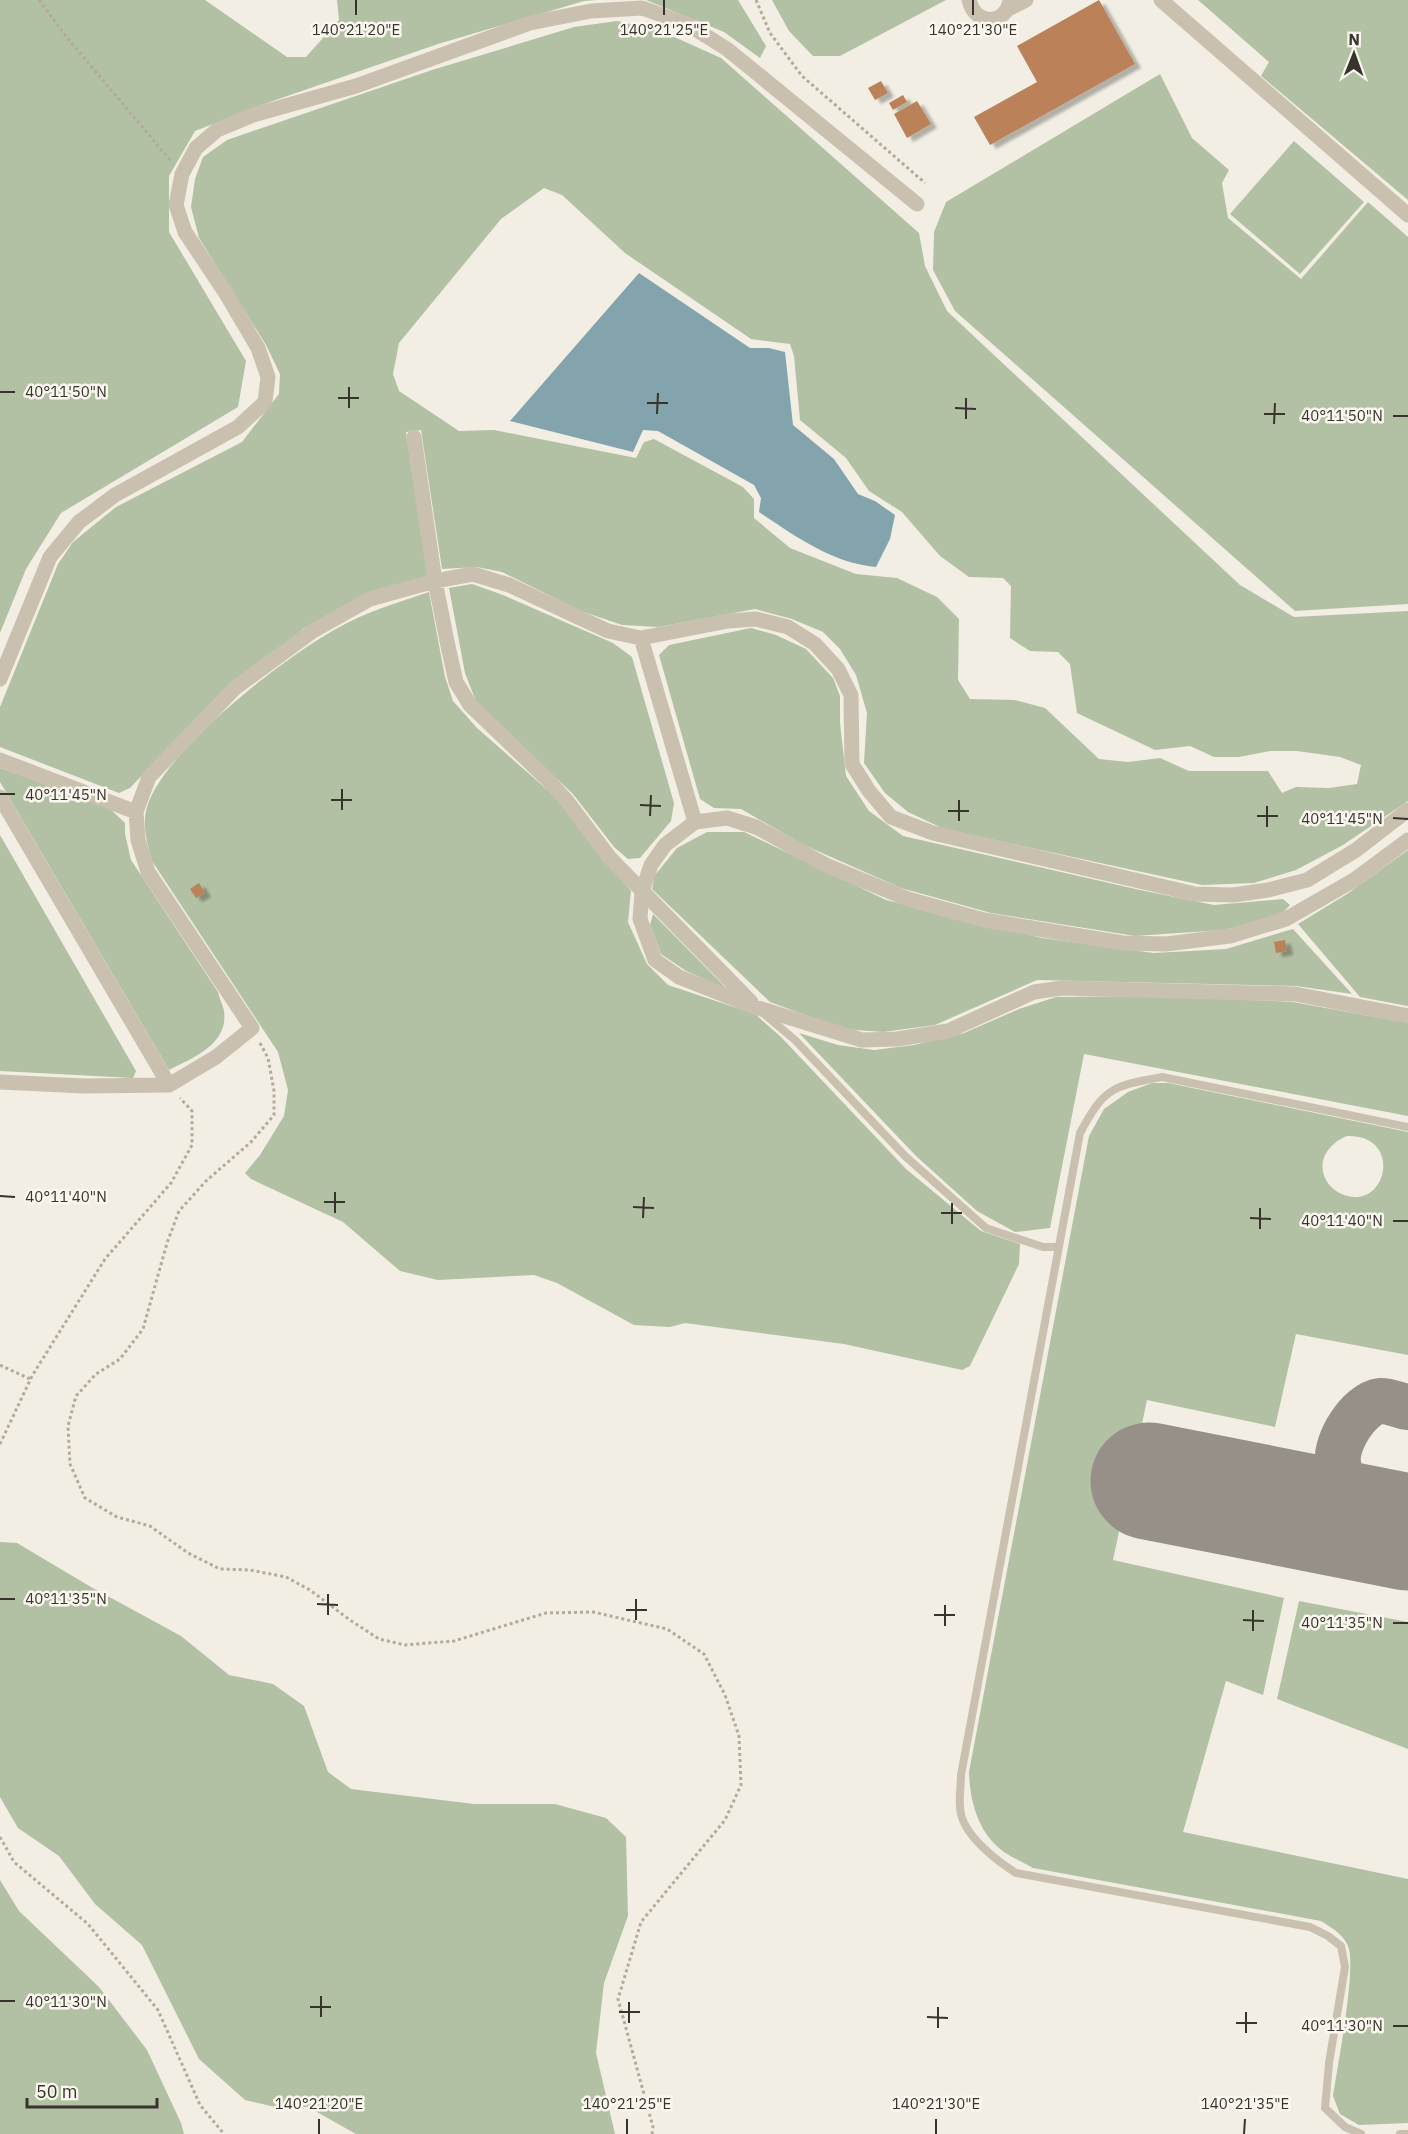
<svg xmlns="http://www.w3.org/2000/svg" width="1408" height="2134" viewBox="0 0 1408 2134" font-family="'IBM Plex Sans',sans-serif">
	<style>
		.green { fill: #b2c0a4; fill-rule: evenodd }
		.water { fill: #84a4ad }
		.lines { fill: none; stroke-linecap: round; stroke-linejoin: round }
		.taxiway { stroke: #969088; stroke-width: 46 }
		.runway { stroke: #969088; stroke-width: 117 }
		.building { fill: #bb8158; filter: url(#shadow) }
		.path { stroke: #b5aa9a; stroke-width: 3; stroke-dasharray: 3 3; stroke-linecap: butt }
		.service { stroke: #cac0af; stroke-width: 8 }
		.minor { stroke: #cac0af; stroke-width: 15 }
		.ticks { fill: none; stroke: #39332d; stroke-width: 2 }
		.ticks-label { font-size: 15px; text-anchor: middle; fill: #39332d; stroke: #faf7ef; stroke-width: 5; stroke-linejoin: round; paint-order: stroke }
	</style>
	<defs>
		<filter id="shadow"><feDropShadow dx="6" dy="4" stdDeviation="1.5" flood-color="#0004"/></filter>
	</defs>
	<rect width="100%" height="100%" fill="#f2eee3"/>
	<path class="green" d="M0 0H205L287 57H306L339 20 337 0H596L584 1 438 44 267 103 195 131 169 176V232L246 361 238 407 61 513 26 569 0 633Z
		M646 0H738L766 46 760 58 724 32Z
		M772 0H946L840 56H813L789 31Z
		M1198 0H1408V200L1261 76 1269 62Z
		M617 21 661 31 721 58 919 233 925 266 947 311 1240 585 1294 617 1408 611V801L1343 845 1296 870 1254 883 1202 885 944 829 908 812 885 793 864 763 867 713 856 675 840 649 823 632 792 619 755 609 658 627 622 625 581 611 502 572 477 567 442 569 421 430 406 432 428 576 304 628 153 764 130 788 119 793 0 747V707L58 564 73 542 116 507 242 442 279 394 280 374 266 345 199 238 191 207 195 179 203 157 227 140 432 70 574 27ZM544 188 562 195 625 253 751 339 790 344 794 356 800 420 846 458 869 491 902 512 940 556 969 577 1003 578 1011 586 1010 638 1030 651 1058 652 1070 664 1077 713 1155 750 1190 746 1214 757H1239L1270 751H1297L1340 757 1361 765 1357 784 1329 788 1296 787 1282 793 1268 771H1189L1160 758 1128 762 1099 759 1045 708 1015 700 970 699 958 680 959 619 937 597 897 578 856 574 790 548 754 518V499L743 487 654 439 644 442 636 458 494 430 459 431 399 391 393 374 399 343 501 219Z
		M1160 74 1192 138 1229 170 1222 183 1228 218 1301 279 1368 202 1408 237V604L1295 611 955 311 933 270 934 232 946 202Z
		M1294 141 1364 202 1300 274 1230 214Z
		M472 584 503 595 613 643 632 657 674 803 671 821 640 858 628 859 614 847 573 794 477 704 465 673 449 588Z
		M429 592 445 677 453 701 477 728 552 794 631 891 628 922 647 964 668 985 755 1014 781 1037 906 1169 981 1231 1020 1244 1019 1264 970 1366 962 1370 844 1344 685 1323 670 1327 634 1325 557 1283 534 1275 438 1280 400 1271 343 1222 251 1179 245 1173 260 1155 284 1116 288 1090 278 1052 152 861C147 843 141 823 148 804 168 748 283 658 336 629 365 612 397 603 429 592Z
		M751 628 776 635 806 649 833 678 840 696V723L846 776 869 811 903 836 1140 890 1214 905 1283 899 1290 905 1280 916 1223 930 1135 936 991 913 901 888 804 845 741 809 714 808 700 799 659 655 669 645Z
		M0 768 107 806 125 823V834L131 860 218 992C219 998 223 1005 224 1011 229 1044 193 1058 169 1070L0 782Z
		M707 832H744L886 900 1042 938 1154 953 1226 949 1293 929 1352 994 1296 986 1037 980 935 1025 883 1032 843 1029 770 1002 652 889 655 875 677 848Z
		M0 835 136 1071 133 1078 0 1071Z
		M1408 850V1006L1360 997 1298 924 1347 894Z
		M653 914 727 989 686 971 661 954 650 925Z
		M1175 996 1293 1002 1408 1023V1116L1084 1054 1050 1228 1015 1232 977 1211 916 1156 799 1033 838 1045 874 1050 914 1045 964 1033 1019 1009 1056 997Z
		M1152 1083H1168L1408 1132V1355L1296 1334 1275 1427 1147 1400 1113 1560 1284 1598 1263 1695 1226 1681 1183 1832 1408 1879V2123L1359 2125 1340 2114 1333 2096C1337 2069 1357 1966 1348 1946 1343 1934 1332 1928 1321 1921L1033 1868C1024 1863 1013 1858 1004 1852 978 1833 970 1802 969 1772L1089 1136 1104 1109 1128 1092ZM1347 1136C1403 1134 1388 1210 1344 1195 1336 1192 1330 1187 1326 1180 1316 1161 1329 1143 1347 1136Z
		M0 1542 17 1543 91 1587 181 1636 229 1675 273 1684 304 1706 328 1772 351 1789 474 1804H555L606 1818 626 1837 628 1916 604 1983 596 2053 615 2134H356L308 2107H275L245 2100 199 2059 142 1945 95 1904 59 1856 18 1828 0 1797Z
		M1299 1601 1408 1622V1749L1277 1699Z
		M0 1880 19 1911 99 1987 147 2050 181 2123 184 2134H0Z"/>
	<path class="water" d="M639 273 750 348H769L785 352 793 425 834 459 858 494 875 501 895 515 890 539 876 567C832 563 795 536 759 512L761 498 754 485 658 431 643 430 633 452 510 421Z"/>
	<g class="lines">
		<path class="taxiway" d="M1381 1527C1362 1511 1340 1490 1338 1463 1335 1442 1359 1404 1380 1401 1388 1400 1400 1406 1408 1407"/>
		<path class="runway" d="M1149 1481 1408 1532"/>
	</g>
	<path class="building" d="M1099 0 1135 64 990 145 974 117 1037 82 1017 46Z
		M881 81 888 93 875 100 868 88Z
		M903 95 907 102 893 110 889 103Z
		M917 101 931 124 907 138 894 114Z
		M199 883 205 893 196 898 190 889Z
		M1285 940 1287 951 1276 953 1274 942Z"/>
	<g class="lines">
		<path class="path" d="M39 0 68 39 171 161
			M756 0 770 33 802 76 925 183
			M260 1043 268 1058 274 1091V1115L251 1142 206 1181 179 1211 167 1243 143 1329 120 1359 96 1374 76 1396 68 1426 70 1464 85 1498 117 1517 150 1526 188 1553 220 1569 250 1570 286 1577 310 1590 350 1620 379 1639 405 1645 454 1641 546 1613 593 1612 667 1629 704 1654 725 1695 739 1736 741 1785 725 1820 641 1922 618 1999 653 2127 652 2134
			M0 1365 30 1379
			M0 1444 32 1376 105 1259 171 1183 192 1145V1111L180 1098
			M0 1837 14 1862 88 1924 158 2010 200 2105 224 2134"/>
		<path class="service" d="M763 1013 795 1040 905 1156 986 1228 1043 1247H1059
			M1361 2134 1345 2127 1325 2108 1329 2063 1345 1967 1341 1946 1328 1936 1310 1927 1016 1873C997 1861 966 1837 961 1814 958 1802 961 1787 961 1775L1080 1133C1104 1088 1112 1086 1162 1077L1408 1127
			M1400 2134H1408"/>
		<path class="minor" d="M969 0C975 26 1006 26 1010 0
			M1161 0 1408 215
			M1008 9 1026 0
			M414 437 435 581 448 646 456 682 470 705 547 779 567 801 610 858 751 1002
			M641 638 695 822
			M0 679 50 557 79 522 115 495 238 427 265 402 268 377 258 348 225 292 185 232 176 205 182 174 196 148 217 130 253 115 356 86 530 23 591 11 642 8 687 24 727 49 917 204
			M0 760 136 812
			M0 797 169 1085
			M1408 840 1354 880 1286 919 1230 936 1166 944 1123 943 984 920 908 899 828 866 756 827 727 818 695 822 665 845 651 865 642 892 640 919 655 960 679 977 755 1007 862 1040 897 1039 948 1031 1034 992 1062 988 1295 994 1408 1016
			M0 1082 84 1086 169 1085 216 1057 252 1028 148 872 138 840 136 812 149 777 235 688 313 631 370 599 435 581 473 574 509 585 608 631 641 638 728 621 756 619 788 627 815 644 838 669 851 695 852 764 869 791 891 817 933 833 1195 894 1233 895 1268 890 1307 880 1356 850 1408 810"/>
	</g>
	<path class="ticks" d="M356 15V0M664 15V0M973 15V0M0 392H15M338 398H359M647 403H668M349 408V387M955 408 976 409M657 414 658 393M1264 414H1285M1393 416H1408M966 419V398M1274 424 1275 403M0 794H15M331 800H352M640 805 661 806M342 810V789M948 811H969M650 816 651 795M1257 816H1278M1393 818 1408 819M959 821V800M1267 827V806M0 1196 15 1197M324 1202H345M633 1207 654 1208M335 1213V1192M941 1213H962M643 1218 644 1197M1250 1218 1271 1219M1393 1221H1408M952 1224V1203M1260 1229V1208M0 1599H15M317 1604 338 1605M626 1610H647M328 1615V1594M934 1615H955M636 1620V1599M1243 1620 1264 1621M1393 1623H1408M945 1626V1605M1253 1631V1610M0 2001H15M310 2007H331M619 2012H640M321 2017V1996M927 2017 948 2018M629 2023V2002M1236 2023H1257M1393 2026H1408M938 2028V2007M1246 2033V2012M319 2134V2119M627 2134V2119M936 2134V2119M1244 2134 1245 2119"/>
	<g class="ticks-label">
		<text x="356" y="35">140°21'20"E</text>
		<text x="664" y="35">140°21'25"E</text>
		<text x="973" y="35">140°21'30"E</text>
		<text x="66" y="397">40°11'50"N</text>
		<text x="1342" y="421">40°11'50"N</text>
		<text x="66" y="800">40°11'45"N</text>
		<text x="1342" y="824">40°11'45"N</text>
		<text x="66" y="1202">40°11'40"N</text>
		<text x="1342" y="1226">40°11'40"N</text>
		<text x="66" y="1604">40°11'35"N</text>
		<text x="1342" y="1628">40°11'35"N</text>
		<text x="66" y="2007">40°11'30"N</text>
		<text x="1342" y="2031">40°11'30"N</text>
		<text x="319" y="2109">140°21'20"E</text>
		<text x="627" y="2109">140°21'25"E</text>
		<text x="936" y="2109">140°21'30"E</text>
		<text x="1245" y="2109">140°21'35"E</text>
	</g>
	<g transform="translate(1354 54) rotate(1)" stroke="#faf7ef" stroke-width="4.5" paint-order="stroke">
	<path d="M0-4.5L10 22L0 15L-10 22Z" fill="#39332d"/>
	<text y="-9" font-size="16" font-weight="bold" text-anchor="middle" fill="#39332d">N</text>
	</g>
	<path d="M27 2098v9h130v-9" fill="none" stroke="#39332d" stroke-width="3"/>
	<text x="36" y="2098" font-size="18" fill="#39332d" stroke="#faf7ef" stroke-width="4.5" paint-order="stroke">50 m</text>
</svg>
